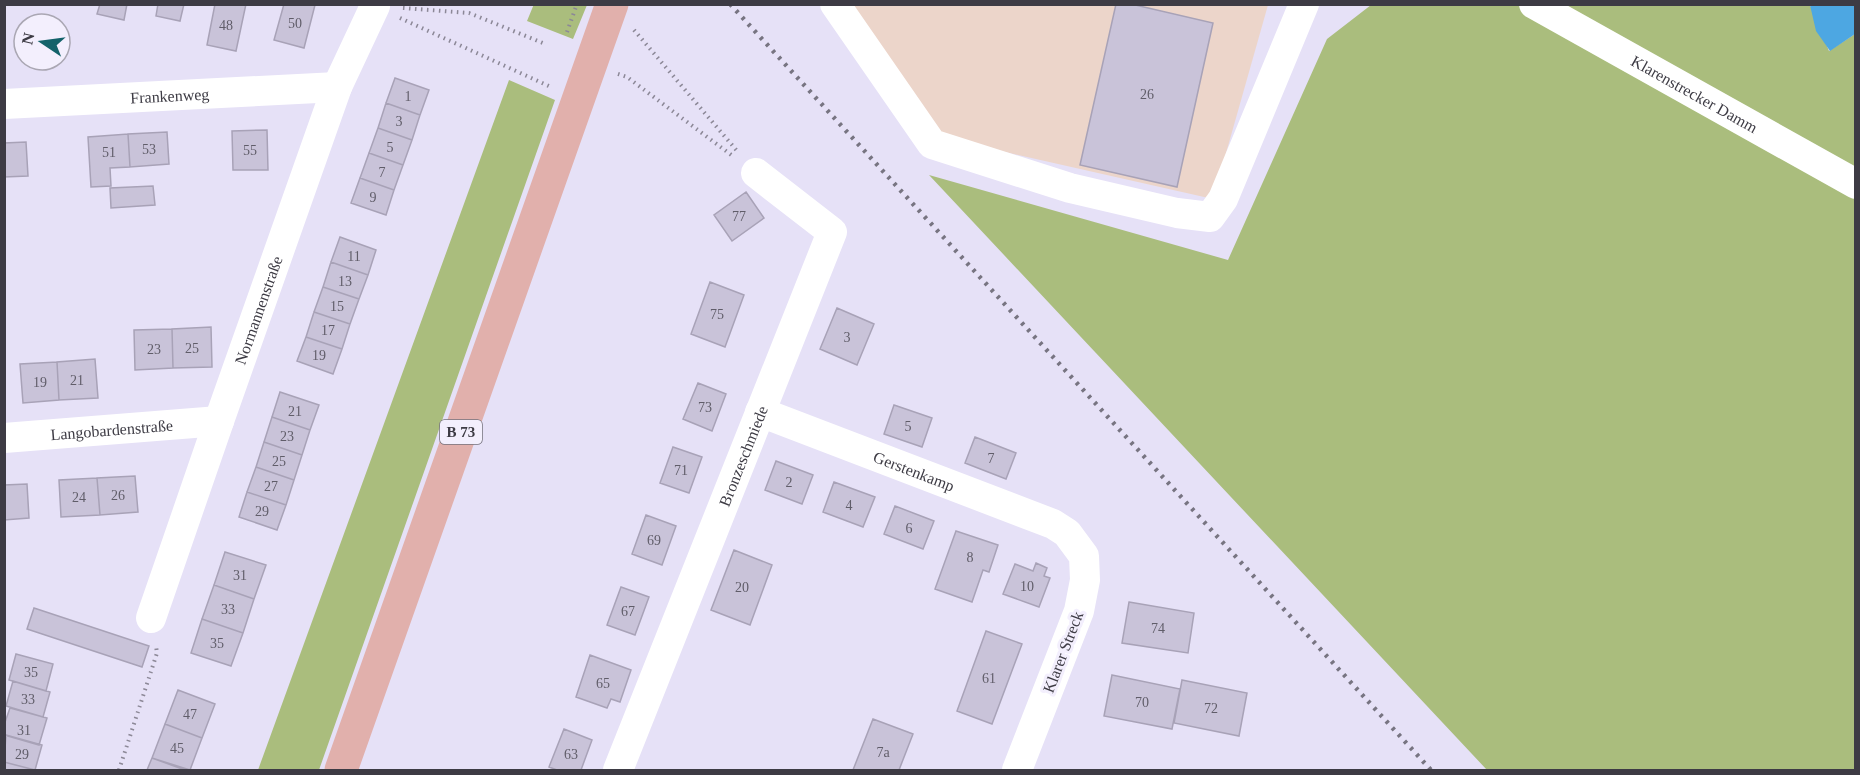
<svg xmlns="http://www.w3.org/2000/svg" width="1860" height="775" viewBox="0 0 1860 775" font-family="Georgia,serif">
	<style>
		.commercial { fill: #ecd5ca }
		.green { fill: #aabd7d }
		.water { fill: #4da7e2 }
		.building { fill: #c9c3d9; stroke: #a8a2b7; stroke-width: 1.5 }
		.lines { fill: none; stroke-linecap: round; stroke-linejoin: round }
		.path { stroke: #8c8897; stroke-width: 4; stroke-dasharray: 1.5 4.5; stroke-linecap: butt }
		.street { stroke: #fff; stroke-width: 30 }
		.primary { stroke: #e1b0ac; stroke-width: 33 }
		.rail { stroke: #777481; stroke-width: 4.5; stroke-dasharray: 3 6; stroke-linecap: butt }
		.labels { text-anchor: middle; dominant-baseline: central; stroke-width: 6; stroke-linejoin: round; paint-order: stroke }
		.number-label { font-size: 14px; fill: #605d69 }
		.shield { fill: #f3effd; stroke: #74717c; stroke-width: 1.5 }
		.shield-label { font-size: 15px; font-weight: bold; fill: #3d3b44 }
		.street-label { font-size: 16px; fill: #3d3b44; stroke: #f3effd }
	</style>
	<rect width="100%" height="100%" fill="#e6e1f7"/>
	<path class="commercial" d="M845 5H1268L1213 199 939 137Z"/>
	<path class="green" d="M534 4H587V5L573 39 527 21Z
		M1371 5H1810L1829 51 1855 34V770H1487L929 175 1228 260 1327 39Z
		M509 80 555 100 319 770H258Z"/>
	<path class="water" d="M1810 5H1855V34L1830 51 1816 31Z"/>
	<path class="building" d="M100 4H127L124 20 97 14Z
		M158 4H184L180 21 156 16Z
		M215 4H246L236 51 207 45Z
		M284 4 315 5 304 48 274 40Z
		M1116 4H1131L1213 23 1177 187 1080 165Z
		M395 78 429 90 420 115 386 103Z
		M386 103 420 115 412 140 378 128Z
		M378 128 412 140 403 165 369 153Z
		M267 130 268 170H233L232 131Z
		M167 132 169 164 130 167 128 134Z
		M128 134 130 167 110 168 111 186 91 187 88 137Z
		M26 142 28 176 4 177V143Z
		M369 153 403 165 394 190 360 178Z
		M360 178 394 190 386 215 351 203Z
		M153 186 155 205 111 208 110 188Z
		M746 192 764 218 732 241 714 215Z
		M340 237 376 250 368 275 331 262Z
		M331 262 368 275 359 299 323 287Z
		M710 282 744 295 725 347 691 334Z
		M323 287 359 299 350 324 314 312Z
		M837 308 874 324 857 365 820 349Z
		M314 312 350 324 342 349 306 337Z
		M211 327 212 367 173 368 172 329Z
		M172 329 173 368 135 370 134 330Z
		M306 337 342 349 333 374 297 361Z
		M95 359 98 398 59 400 57 362Z
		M57 362 59 400 23 403 20 364Z
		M698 383 726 394 712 431 683 419Z
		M280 392 319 405 310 430 272 417Z
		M894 405 932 418 922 447 884 434Z
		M272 417 310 430 302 455 264 442Z
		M975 437 1016 453 1006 479 965 463Z
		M264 442 302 455 294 480 256 467Z
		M673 447 702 457 689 493 660 483Z
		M776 461 813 475 802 504 765 490Z
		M256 467 294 480 286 505 247 492Z
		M135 476 138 512 100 515 97 478Z
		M97 478 100 515 61 517 59 480Z
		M834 482 875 497 863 527 823 512Z
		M27 484 29 518 4 520V485Z
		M247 492 286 505 277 530 239 517Z
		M895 506 934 521 923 549 884 534Z
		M646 515 676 526 662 565 632 554Z
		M956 531 998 545 989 572 983 570 972 602 935 589Z
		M734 550 772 565 750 625 711 610Z
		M225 552 266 565 254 599 214 585Z
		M1036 563 1047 568 1044 576 1050 578 1039 607 1003 594 1015 564 1033 571Z
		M214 585 254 599 243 633 202 619Z
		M621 587 649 597 635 635 607 625Z
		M1129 602 1194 613 1188 653 1122 643Z
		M34 608 149 646 142 667 27 629Z
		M202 619 243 633 231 666 191 653Z
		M986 631 1022 644 992 724 957 711Z
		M16 654 53 664 46 691 9 680Z
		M590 655 631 670 620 702 611 699 607 708 576 697Z
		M1112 675 1180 689 1172 729 1104 716Z
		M1182 680 1247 693 1239 736 1174 723Z
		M13 681 50 692 43 717 6 706Z
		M178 690 215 704 202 738 165 724Z
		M10 708 47 718 39 745 4 735V725Z
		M873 719 913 734 899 770H853Z
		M165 724 202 738 190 770 152 758Z
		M564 729 592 740 581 770H557L549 767Z
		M6 735 42 745 35 770 4 762Z
		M152 758 185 770H147Z
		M4 762 35 770H4Z"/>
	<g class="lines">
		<path class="path" d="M403 8 469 13 543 43
			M400 18 551 87
			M634 30 738 152
			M567 32 577 4
			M618 74 627 77 734 157
			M119 770 157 653 156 646"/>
		<g class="street">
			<path d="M835 4 932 144 1070 188 1177 213 1210 217 1223 199 1304 4"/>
			<path id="s1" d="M1534 4 1856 184"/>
			<path id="s2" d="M4 104 337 87"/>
			<path id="s3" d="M760 412 1053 524 1067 533 1084 556 1085 580 1079 611 1017 770"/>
			<path id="s4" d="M4 438 219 421"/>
			<path id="s5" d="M151 618 219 421 337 87 375 6 374 4"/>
			<path id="s6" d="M618 770 832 232 756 173"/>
		</g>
		<path class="primary" d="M341 770 612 4"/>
		<path class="rail" d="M730 4 1431 770"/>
	</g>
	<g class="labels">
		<g class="number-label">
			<text x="295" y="23">50</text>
			<text x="226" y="25">48</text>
			<text x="1147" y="94">26</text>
			<text x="408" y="96">1</text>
			<text x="399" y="121">3</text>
			<text x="390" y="147">5</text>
			<text x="149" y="149">53</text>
			<text x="250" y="150">55</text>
			<text x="109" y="152">51</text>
			<text x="382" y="172">7</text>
			<text x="373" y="197">9</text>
			<text x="739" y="216">77</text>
			<text x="354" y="256">11</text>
			<text x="345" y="281">13</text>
			<text x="337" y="306">15</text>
			<text x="717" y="314">75</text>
			<text x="328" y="330">17</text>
			<text x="847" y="337">3</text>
			<text x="192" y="348">25</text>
			<text x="154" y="349">23</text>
			<text x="319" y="355">19</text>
			<text x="77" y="380">21</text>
			<text x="40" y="382">19</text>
			<text x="705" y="407">73</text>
			<text x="295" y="411">21</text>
			<text x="908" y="426">5</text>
			<text x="287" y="436">23</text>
			<text x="991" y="458">7</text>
			<text x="279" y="461">25</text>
			<text x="681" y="470">71</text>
			<text x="789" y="482">2</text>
			<text x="271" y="486">27</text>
			<text x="118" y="495">26</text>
			<text x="79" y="497">24</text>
			<text x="849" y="505">4</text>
			<text x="262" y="511">29</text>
			<text x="909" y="528">6</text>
			<text x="654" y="540">69</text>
			<text x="970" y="557">8</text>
			<text x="240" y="575">31</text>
			<text x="1027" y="586">10</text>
			<text x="742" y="587">20</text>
			<text x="228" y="609">33</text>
			<text x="628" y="611">67</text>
			<text x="1158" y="628">74</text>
			<text x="217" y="643">35</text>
			<text x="31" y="672">35</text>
			<text x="989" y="678">61</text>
			<text x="603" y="683">65</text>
			<text x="28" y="699">33</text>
			<text x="1142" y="702">70</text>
			<text x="1211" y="708">72</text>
			<text x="190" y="714">47</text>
			<text x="24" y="730">31</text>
			<text x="177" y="748">45</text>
			<text x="883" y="752">7a</text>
			<text x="22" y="754">29</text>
			<text x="571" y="754">63</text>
		</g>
		<rect class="shield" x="440" y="420" width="42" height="24" rx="4.5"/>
		<g class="shield-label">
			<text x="461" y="432">B 73</text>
		</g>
		<g class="street-label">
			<text stroke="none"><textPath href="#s1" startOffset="184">Klarenstrecker Damm</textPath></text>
			<text stroke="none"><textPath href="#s2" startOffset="166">Frankenweg</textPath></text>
			<text stroke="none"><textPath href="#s5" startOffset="326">Normannenstraße</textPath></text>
			<text stroke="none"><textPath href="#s4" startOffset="108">Langobardenstraße</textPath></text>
			<text stroke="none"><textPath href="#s6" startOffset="338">Bronzeschmiede</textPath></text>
			<text stroke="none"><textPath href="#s3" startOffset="165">Gerstenkamp</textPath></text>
			<text transform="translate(1063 652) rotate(-69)">Klarer Streck</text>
		</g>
	</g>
	<rect width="1860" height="775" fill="none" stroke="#3d3b44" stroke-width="12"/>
	<g transform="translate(42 42) rotate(283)"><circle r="28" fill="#f3effd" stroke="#aaa7b3" stroke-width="1.5"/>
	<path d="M0-4.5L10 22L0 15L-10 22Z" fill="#13626a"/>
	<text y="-9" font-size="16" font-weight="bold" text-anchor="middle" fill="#3d3b44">N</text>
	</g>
</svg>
